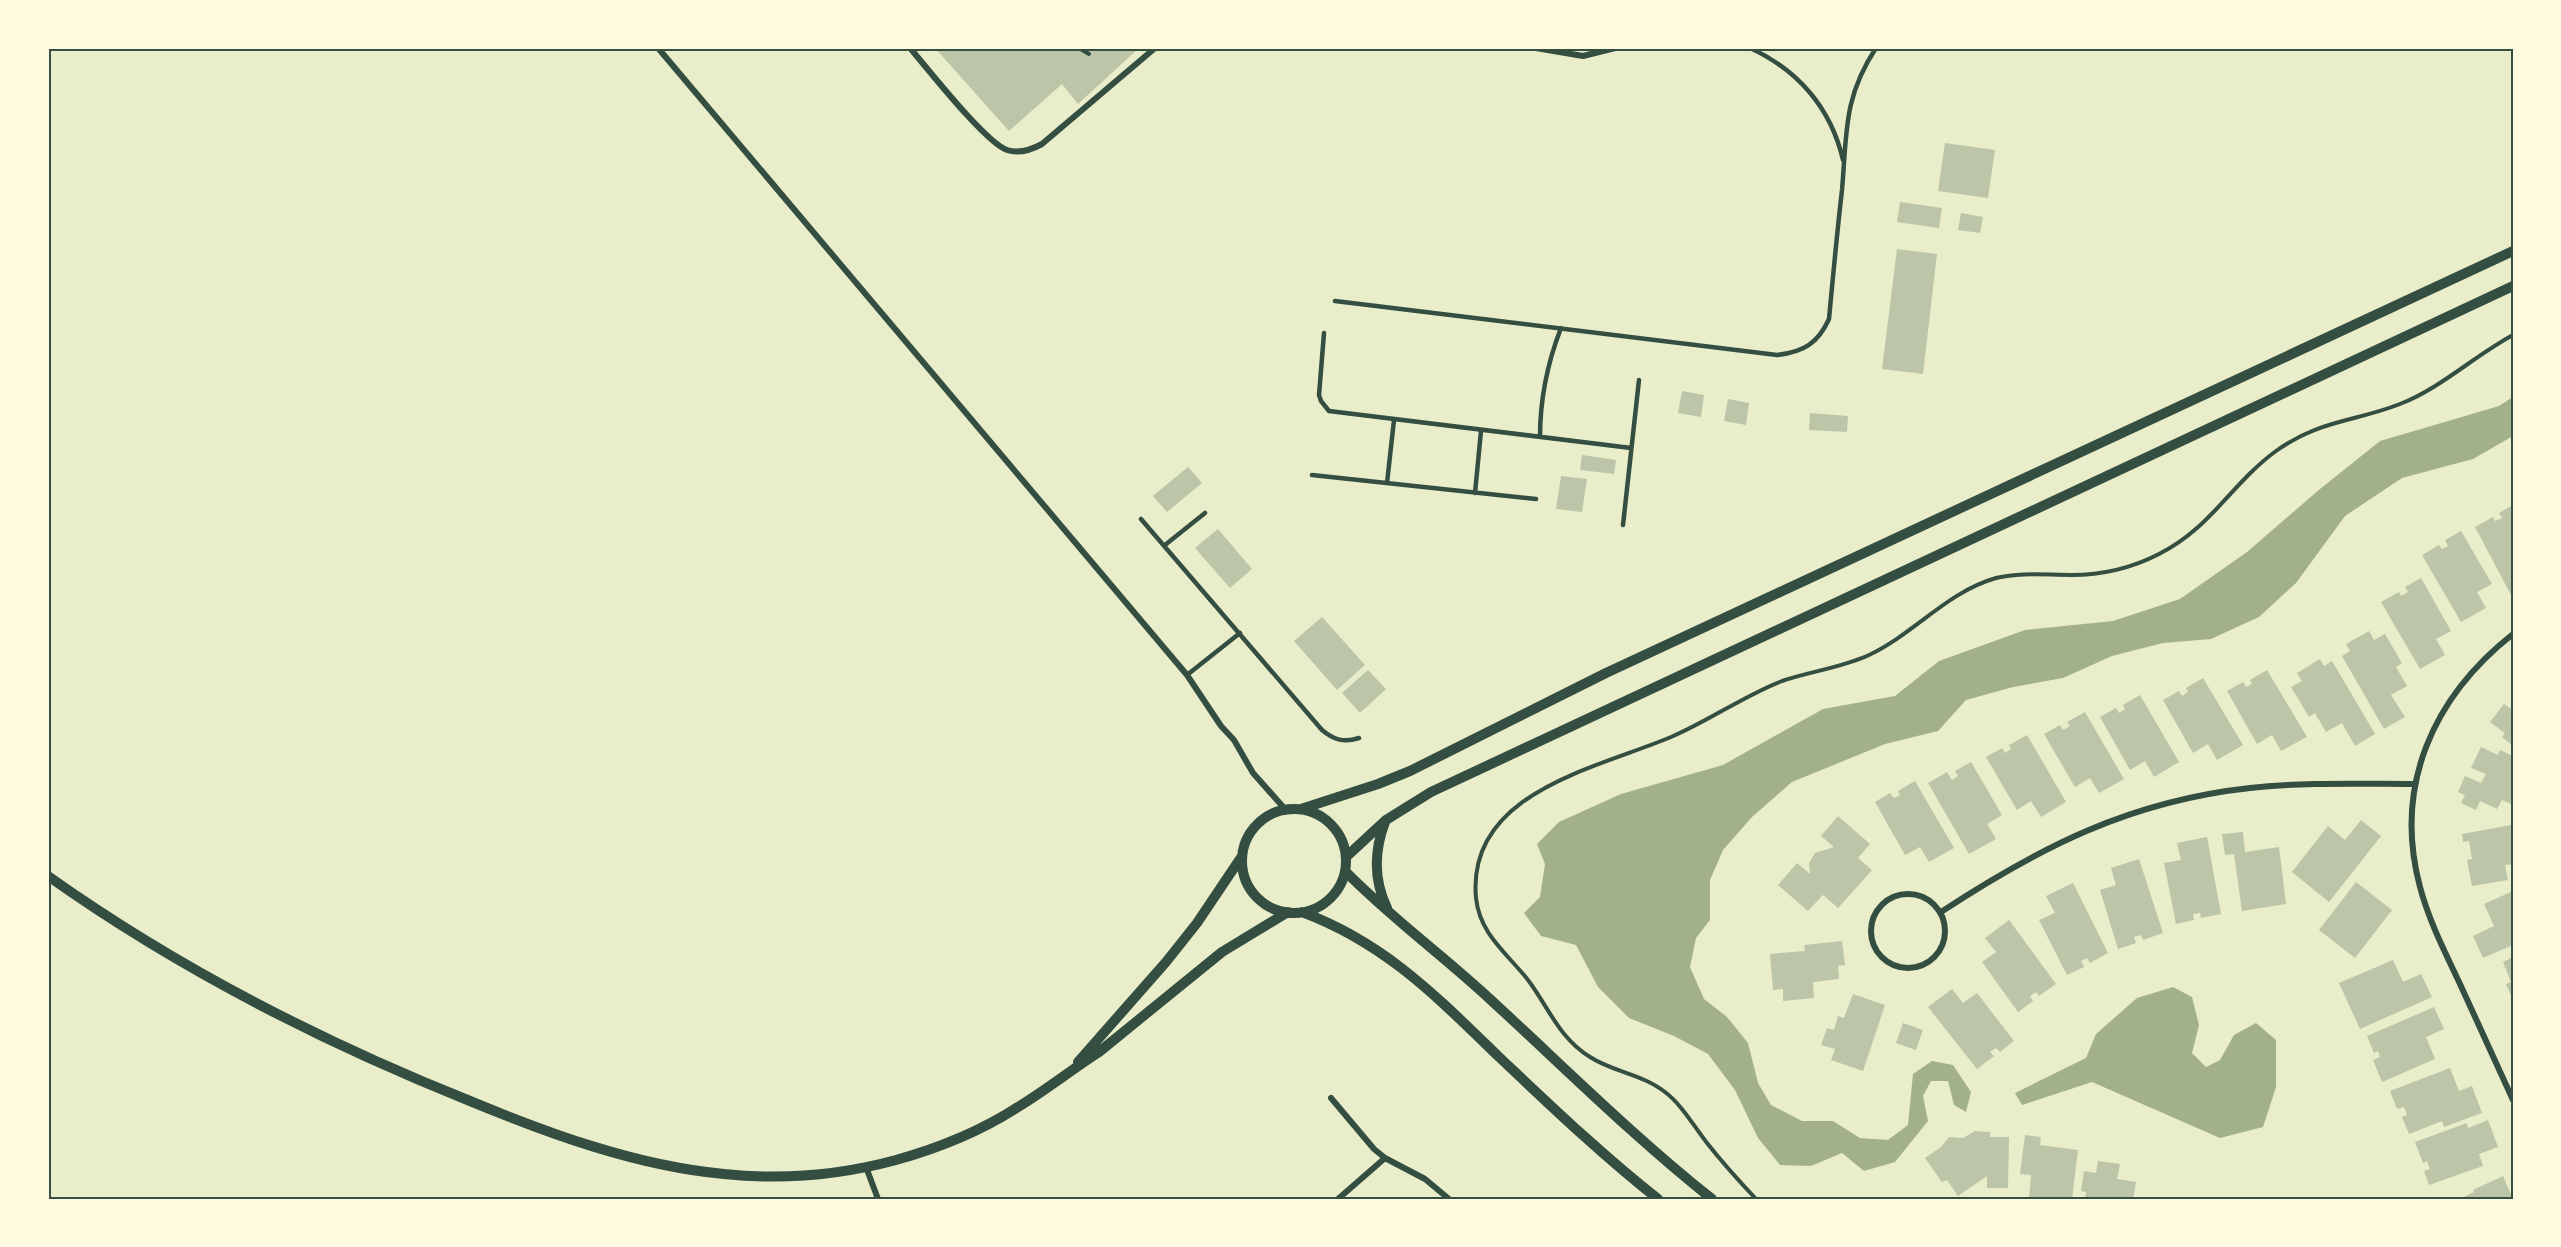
<svg xmlns="http://www.w3.org/2000/svg" width="2561" height="1247" viewBox="0 0 2561 1247" font-family="Overpass,sans-serif">
	<style>
		.water { fill: #a3b18a }
		.building { fill: #bcc5a7 }
		.lines { fill: none; stroke-linecap: round; stroke-linejoin: round }
		.path { stroke: #344e41; stroke-width: 4 }
		.service { stroke: #344e41; stroke-width: 4.5 }
		.minor { stroke: #344e41; stroke-width: 6 }
		.tertiary { stroke: #344e41; stroke-width: 10 }
		.neatline { fill: none; stroke: #344e41; stroke-width: 2 }
	</style>
	<rect width="100%" height="100%" fill="#e9edc9"/>
	<path class="water" d="M2513 397V436L2473 459 2402 478 2345 516 2296 583 2259 617 2211 639 2163 643 2112 656 2063 678 2013 687 1966 700 1938 731 1885 744 1792 782 1752 817 1723 850 1710 880V920L1696 938 1690 967 1704 999 1727 1017 1748 1043 1758 1083 1771 1105 1802 1121H1833L1860 1138 1888 1140 1908 1125 1913 1074 1932 1061 1953 1065 1971 1092 1966 1112 1954 1105 1948 1081H1931L1923 1096 1928 1121 1895 1162 1864 1171 1842 1153 1811 1166 1780 1165 1758 1138 1735 1090 1708 1054 1674 1036 1629 1018 1598 987 1576 945 1541 936 1524 913 1540 897 1545 864 1537 844 1559 822 1621 794 1723 765 1823 709 1895 696 1939 661 2025 630 2113 621 2180 599 2247 552 2320 489 2380 441 2499 406Z
		M2173 987 2192 997 2199 1025 2192 1053 2206 1067 2220 1060 2234 1035 2256 1023 2276 1040V1087L2263 1127 2220 1138 2092 1082 2022 1105 2015 1093 2086 1058 2096 1034 2137 998Z"/>
	<path class="building" d="M935 48H1139L1078 104 1062 84 1009 131Z
		M1945 143 1995 150 1988 198 1938 191Z
		M1900 202 1942 208 1939 228 1897 222Z
		M1961 213 1983 217 1980 233 1958 230Z
		M1897 249 1937 254 1923 374 1882 369Z
		M1682 391 1704 395 1701 417 1678 413Z
		M1728 399 1749 403 1746 425 1724 421Z
		M1810 413 1848 416 1847 432 1809 430Z
		M1582 455 1616 460 1614 474 1580 470Z
		M1188 467 1202 483 1167 512 1153 496Z
		M1561 476 1587 479 1582 512 1556 509Z
		M2513 505V594L2511 595 2475 527 2493 517 2495 521 2502 518 2499 513Z
		M1218 529 1252 569 1230 588 1195 548Z
		M2461 531 2492 584 2477 592 2486 608 2461 622 2422 555 2439 545 2442 549 2448 546 2445 540Z
		M2421 578 2451 631 2436 639 2445 655 2420 669 2381 602 2399 592 2401 596 2408 592 2405 587Z
		M1322 617 1365 665 1337 690 1294 641Z
		M2369 631 2374 640 2385 634 2402 663 2396 667 2407 686 2391 695 2405 717 2384 729 2342 656 2350 651 2346 644Z
		M2320 659 2324 666 2332 661 2375 734 2355 746 2342 723 2326 732 2315 713 2309 717 2291 687 2302 681 2297 673Z
		M1368 670 1386 689 1360 713 1342 693Z
		M2267 670 2307 737 2281 751 2272 735 2257 744 2227 691 2243 682 2246 687 2252 684 2250 680Z
		M2203 678 2243 745 2217 760 2208 744 2193 753 2163 700 2179 691 2182 696 2188 692 2186 688Z
		M2140 695 2179 762 2154 777 2145 761 2130 770 2100 717 2116 708 2119 713 2125 709 2123 705Z
		M2504 704 2513 710V746L2502 737 2505 733 2490 722Z
		M2085 712 2124 779 2099 793 2090 778 2075 787 2044 734 2060 725 2063 730 2070 726 2067 722Z
		M2027 735 2066 802 2041 817 2031 801 2017 810 1986 757 2002 748 2005 753 2011 749 2009 745Z
		M2481 747 2498 755 2500 750 2513 756V805L2502 800 2497 809 2480 801 2476 810 2461 803 2465 795 2458 792 2465 776 2481 783 2486 774 2471 768Z
		M1971 762 2002 815 1987 824 1996 839 1969 854 1928 783 1947 772 1952 780 1958 776 1955 771Z
		M1915 781 1954 848 1929 862 1920 847 1905 855 1875 802 1890 793 1894 798 1900 795 1898 791Z
		M1838 816 1870 844 1858 858 1872 870 1838 908 1823 895 1808 911 1778 885 1797 863 1810 874 1809 863 1815 853 1834 847 1821 836Z
		M2361 820 2381 836 2329 902 2292 872 2328 826 2345 840Z
		M2511 825 2513 827V864L2505 865 2508 880 2472 886 2467 860 2472 859 2469 841 2463 842 2462 834Z
		M2243 832 2245 852 2279 847 2286 904 2242 911 2234 854 2225 855 2222 834Z
		M2207 837 2221 914 2201 918 2200 913 2193 914 2194 920 2176 924 2164 863 2181 860 2177 843Z
		M2139 859 2163 933 2143 940 2141 935 2134 937 2136 943 2118 949 2100 890 2116 885 2111 868Z
		M2356 882 2392 910 2355 958 2319 930Z
		M2073 883 2108 953 2090 963 2087 958 2081 961 2084 967 2067 975 2039 920 2055 913 2046 896Z
		M2513 891V945L2483 958 2473 936 2494 926 2484 904Z
		M2009 920 2056 984 2039 996 2036 992 2030 996 2033 1001 2018 1012 1982 962 1996 952 1985 938Z
		M1842 941 1845 965 1838 966 1839 979 1813 982 1814 998 1783 1001V989L1773 990 1770 954 1805 951 1804 945Z
		M2513 957V1000L2506 984 2511 982 2503 962Z
		M2393 960 2403 982 2421 974 2432 997 2360 1029 2339 983Z
		M1952 989 1963 1003 1977 993 2014 1041 2000 1052 1996 1048 1990 1052 1994 1056 1977 1069 1928 1007Z
		M1853 994 1885 1005 1863 1071 1831 1060 1835 1049 1821 1045 1827 1028 1834 1030 1838 1016 1844 1018Z
		M2434 1007 2444 1029 2426 1037 2435 1059 2382 1082 2373 1060 2380 1057 2378 1051 2374 1053 2367 1036Z
		M1903 1023 1923 1030 1916 1050 1896 1043Z
		M2450 1068 2459 1091 2472 1086 2482 1113 2444 1127 2442 1121 2409 1134 2402 1117 2407 1115 2404 1107 2397 1109 2390 1091Z
		M2488 1120 2498 1147 2479 1154 2483 1166 2429 1185 2424 1171 2430 1169 2427 1161 2423 1163 2415 1142 2467 1123 2468 1128Z
		M1975 1131 1990 1132V1137H2009L2008 1188H1987V1176L1958 1196 1947 1180 1942 1182 1925 1158 1941 1147 1949 1137 1963 1138Z
		M2025 1135 2041 1137 2040 1145 2078 1150 2072 1199 2045 1197V1199H2029L2031 1175 2020 1174Z
		M2098 1161 2120 1164 2117 1179 2136 1182 2133 1199H2085L2086 1192 2081 1191 2084 1171 2096 1173Z
		M2503 1176 2513 1199H2460L2474 1192 2473 1190Z"/>
	<g class="lines">
		<path class="path" d="M1079 48 1089 54
			M1756 1199C1739 1181 1722 1162 1707 1143 1693 1125 1682 1105 1665 1092 1642 1074 1613 1072 1590 1057 1559 1038 1549 1008 1528 980 1507 953 1480 935 1476 898 1466 792 1598 768 1671 737 1709 721 1743 696 1782 681 1811 671 1841 668 1869 655 1915 633 1947 592 1996 578 2021 572 2045 575 2071 575 2101 575 2132 568 2159 554 2211 528 2232 483 2276 451 2319 420 2354 422 2400 404 2441 388 2474 356 2513 335"/>
		<path class="service" d="M1750 48C1798 70 1831 108 1843 160
			M1335 301 1777 355C1804 352 1818 343 1829 319 1833 276 1837 233 1842 190 1847 133 1843 98 1876 48
			M1324 333 1319 395 1321 401 1329 411 1631 448
			M1540 437C1540 399 1547 364 1561 328
			M1312 475 1536 499
			M1387 483 1394 420
			M1475 493 1481 431
			M1141 519 1322 730C1334 740 1344 743 1359 738
			M1623 525 1639 380
			M1165 545 1205 513
			M1187 675 1240 633"/>
		<path class="minor" d="M658 48 1187 675 1221 726 1234 740 1253 773 1285 809
			M910 48C928 69 985 142 1007 150 1019 154 1031 150 1042 144L1155 48
			M1536 48 1583 56 1615 48
			M2513 634C2433 697 2393 786 2420 887 2429 921 2445 952 2460 984 2477 1022 2495 1061 2513 1100
			M1871 931a37 37 0 1 1 74 0a37 37 0 1 1-74 0Z
			M1941 912C2040 847 2130 801 2250 788 2304 782 2359 784 2414 784
			M1331 1098 1374 1149 1385 1158 1425 1179 1449 1199
			M866 1167 878 1199
			M1338 1199 1385 1158"/>
		<path class="tertiary" d="M1301 809 1378 784 1410 771 1606 673 2513 251
			M1242 861a52 52 0 1 1 104 0a52 52 0 1 1-104 0Z
			M1385 822C1374 851 1373 879 1387 908
			M1346 857 1386 820 1431 792 2513 286
			M1345 871C1391 918 1444 956 1492 1001 1565 1068 1634 1137 1712 1199
			M48 876C179 969 320 1041 470 1101 550 1134 637 1166 724 1174 782 1180 841 1175 896 1160 939 1148 981 1131 1018 1107 1046 1090 1071 1070 1099 1052L1222 952 1288 912
			M1302 912C1385 943 1436 996 1498 1056 1550 1105 1602 1155 1658 1199
			M1078 1062 1166 962 1197 923 1242 856"/>
	</g>
	<rect width="2561" height="1247" fill="none" stroke="#fefae0" stroke-width="99"/>
	<rect x="50" y="50" width="2462" height="1148" class="neatline"/>
</svg>
